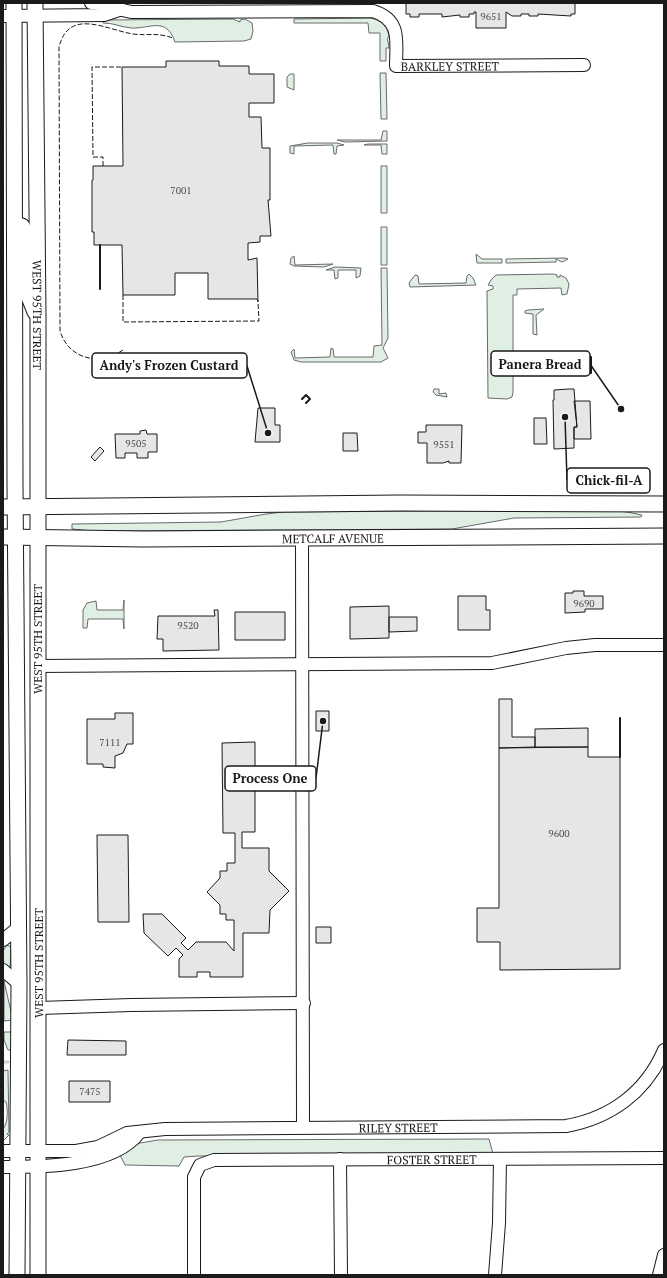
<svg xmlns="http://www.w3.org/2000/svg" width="667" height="1278" viewBox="0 0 667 1278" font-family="'PT Serif',serif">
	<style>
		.green { fill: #e0efe3; stroke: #6a6a6a }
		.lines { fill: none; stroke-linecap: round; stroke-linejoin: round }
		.stream { stroke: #c6d2dc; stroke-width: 3 }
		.building { fill: #e6e6e6; stroke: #1a1a1a }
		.minor-casing { stroke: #1a1a1a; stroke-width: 14 }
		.major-casing { stroke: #1a1a1a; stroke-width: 17 }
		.minor { stroke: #fff; stroke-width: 12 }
		.major { stroke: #fff; stroke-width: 15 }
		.fence { stroke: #1a1a1a; stroke-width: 1; stroke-dasharray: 5 2; stroke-linecap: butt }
		.wall { stroke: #1a1a1a; stroke-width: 2 }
		.labels { text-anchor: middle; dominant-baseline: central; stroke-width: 3; stroke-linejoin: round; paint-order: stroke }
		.number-label { font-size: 10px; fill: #4d4d4d }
		.street-label { font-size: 12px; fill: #1a1a1a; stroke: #fff }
		.leader { fill: none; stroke: #1a1a1a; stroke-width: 1.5 }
		.callout-dot { fill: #1a1a1a; stroke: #fff; stroke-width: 1.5 }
		.callout { fill: #fff; stroke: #1a1a1a; stroke-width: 1.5 }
		.callout-label { font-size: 13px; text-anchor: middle; font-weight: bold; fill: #1a1a1a }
	</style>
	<rect width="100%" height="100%" fill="#fff"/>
	<path class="green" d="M369 18C380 19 387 25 389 36L387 40 388 41 389 48H386V61H380V33H369L368 23H294V19Z
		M233 19 240 22V20L245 19 252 23 253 31 251 39 244 41 175 42C166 16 150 29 131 28 121 27 114 23 103 23V20Z
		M380 73H386L387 119H381Z
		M290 74H294V90L287 87V77Z
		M383 131H387V141L345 142 337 140H381Z
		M308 143H337L344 145 337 146 336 154H334L333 145 294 146V154L290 153V146Z
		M368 144H387V154H382L381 145H364Z
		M381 166H387V213H381Z
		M381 227H387V265H381Z
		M476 254 482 259H502V263H477Z
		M294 256 295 265 333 264 324 267 294 266 290 264 291 258Z
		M506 259 565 258 568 259 562 262 556 259V262L506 263Z
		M335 267 361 268 360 276 356 278V270H338V278L335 279 334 270H326Z
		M381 268H387L388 338 383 348 388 358 381 362H301L294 360 291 352 294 349 295 358 330 357 331 348 333 349 334 357H373L374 346 382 345Z
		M469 274 473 278 476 285 410 287 409 283 415 275 418 276 419 284 466 283 467 276Z
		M553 274 557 275V277H560V275L566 278 569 284 567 294 562 295 561 288 517 289V295H513V392L512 397 507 399 488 398 487 291 493 289V286L488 285 491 280 496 275Z
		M544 309 536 315 537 335 533 334V314L525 313V311L528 310Z
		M434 389H439V394L446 393 447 397 436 395 433 392Z
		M608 510 627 512 642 515 641 517 514 518 452 529 95 531 72 529V524L221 522 266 514 283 512Z
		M124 600V629L123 619H88L87 628H83V610L87 603 96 601 97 610H123Z
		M7 945 11 947 10 970 4 967 3 951Z
		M4 981 12 1016V1020L4 1021Z
		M4 1032H12V1050H8L4 1040Z
		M8 1070 9 1132 7 1134 9 1135 3 1141V1129C8 1123 8 1110 6 1102L3 1100V1071Z
		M489 1139 493 1154 199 1156 184 1157 179 1166 125 1165 119 1153 140 1143 158 1140Z"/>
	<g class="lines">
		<path class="stream" d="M3 1062H8"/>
	</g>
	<path class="building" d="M406 3H575V14H571V16L538 14V16H529V14H521V16H512L506 12V28H476V12H474V14H469V17H460V15L442 17V14H419V17H410V14H406Z
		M166 61H219V66H249V74H274V103H249V117H261L262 148H270V200H268L271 236H260V242L248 243V260L257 258 258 302 257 299H208V273H175V295H123L122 245H94V232H92V180H93V166H123L122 67H166Z
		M569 389H574L577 427H574V448L554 449 553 400H554V390Z
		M574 401H590L591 439H574V427H577Z
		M258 408H275V425H280V442H255Z
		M534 418H546L547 444H534Z
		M426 425H462L461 463H449V461L443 463H427V443H418V432H426Z
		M146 430 147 434H157V452H148V458H137V453H125V458H116L115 434H140V431Z
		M343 433H357L358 451H343Z
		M100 447 104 451 95 461 91 457Z
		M573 591H584V596H603V609H585V612L565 613V593H573Z
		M458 596H486V610H490V630H458Z
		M389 606V638L350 639V607Z
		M214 610H218L219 650 163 651V639H157L158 616H215Z
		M235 612H285V640H235Z
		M389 617H417V631L389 632Z
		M499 699H512V737H535V747L499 748Z
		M316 711H329V731H316Z
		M115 713H133V744H127L123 753 115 756V768L103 767V764H87V719H115Z
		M588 728V747H535V729Z
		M255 742V832H242V848H269V871L289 891 270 910 269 933H243V977H210V972H197V977H179V959L183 955 176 948 168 956 144 933 143 914H162L186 938 181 943 188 950 196 942H226L234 951V920H226V914H220V905L207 892 220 878V871H227V863H235V833H223L222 743Z
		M588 747V757H620V969L500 970V942H477V908H499V748Z
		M97 835H128L129 922H98Z
		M316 927H331V943H316Z
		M68 1040 126 1041V1055H67Z
		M69 1081H110V1102H69Z"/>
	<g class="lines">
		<g class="minor-casing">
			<g id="minor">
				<path id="s1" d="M91 3C105 3 117 10 132 12L373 11C402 20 396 42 396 66L584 65"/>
				<path d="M3 16 104 15 119 10"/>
				<path d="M302 538 303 1127"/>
				<path d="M37 666 492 663 566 648 595 645H664"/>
				<path d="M3 940 19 927"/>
				<path d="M3 970 19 984"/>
				<path d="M39 1008 131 1005 304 1003"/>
				<path id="s2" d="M3 1151H76L98 1147 127 1133 165 1129 566 1126C611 1118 646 1092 664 1050"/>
				<path d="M340 1159 341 1275"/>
				<path d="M3 1167C42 1167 113 1167 139 1133"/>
				<path id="s3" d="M194 1275V1177L200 1165 214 1160 664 1158"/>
				<path d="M495 1275 499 1223 500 1159"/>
				<path d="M659 1275 664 1255"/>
			</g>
		</g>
		<g class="major-casing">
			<g id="major">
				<path d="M14 3 15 484 19 984 17 1275"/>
				<path id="s4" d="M35 3 38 316V1275"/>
				<path d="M17 225 22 226 24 230 27 292 35 312"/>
				<path d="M3 507 399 503 664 504"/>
				<path id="s5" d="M3 537 144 539 664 536"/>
			</g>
		</g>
		<use href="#minor" class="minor"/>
		<use href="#major" class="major"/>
		<path class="fence" d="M103 166V157H93L92 67H122
			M123 295V322L259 321 258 302
			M123 350C100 366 69 360 60 331L59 47C69 7 107 30 133 34 149 36 156 32 173 38"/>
		<path class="wall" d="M100 245V289
			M586 373H591V357H586
			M302 399 306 395 310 399 306 403
			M620 718V757"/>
	</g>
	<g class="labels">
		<g class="number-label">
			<text x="491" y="16">9651</text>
			<text x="181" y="190">7001</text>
			<text x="136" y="443">9505</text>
			<text x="444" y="444">9551</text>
			<text x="584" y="603">9690</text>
			<text x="188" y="625">9520</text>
			<text x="110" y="742">7111</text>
			<text x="559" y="833">9600</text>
			<text x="90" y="1091">7475</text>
		</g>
		<g class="street-label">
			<text stroke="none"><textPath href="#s1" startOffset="403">BARKLEY STREET</textPath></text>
			<text stroke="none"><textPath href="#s4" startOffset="312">WEST 95TH STREET</textPath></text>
			<text stroke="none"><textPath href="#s5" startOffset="330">METCALF AVENUE</textPath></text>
			<text transform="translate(37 639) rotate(-90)">WEST 95TH STREET</text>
			<text transform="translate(38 963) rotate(-90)">WEST 95TH STREET</text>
			<text stroke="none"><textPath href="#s2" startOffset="399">RILEY STREET</textPath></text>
			<text stroke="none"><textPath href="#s3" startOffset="344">FOSTER STREET</textPath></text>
		</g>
	</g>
	<path class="leader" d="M621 409L590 364M268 433L247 366M565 417L567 480M323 721L316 778"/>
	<g class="callout-dot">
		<circle cx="621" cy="409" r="4"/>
		<circle cx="268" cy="433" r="4"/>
		<circle cx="565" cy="417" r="4"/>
		<circle cx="323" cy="721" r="4"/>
	</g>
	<g class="callout">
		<rect x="491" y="351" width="99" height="25" rx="4"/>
		<rect x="92" y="353" width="155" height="25" rx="4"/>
		<rect x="567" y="468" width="83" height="25" rx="4"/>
		<rect x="225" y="766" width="91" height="25" rx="4"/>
	</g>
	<g class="callout-label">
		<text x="540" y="369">Panera Bread</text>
		<text x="169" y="370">Andy's Frozen Custard</text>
		<text x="609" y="485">Chick-fil-A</text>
		<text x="270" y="783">Process One</text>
	</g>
	<rect width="667" height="1278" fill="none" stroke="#1a1a1a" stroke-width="8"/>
</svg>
